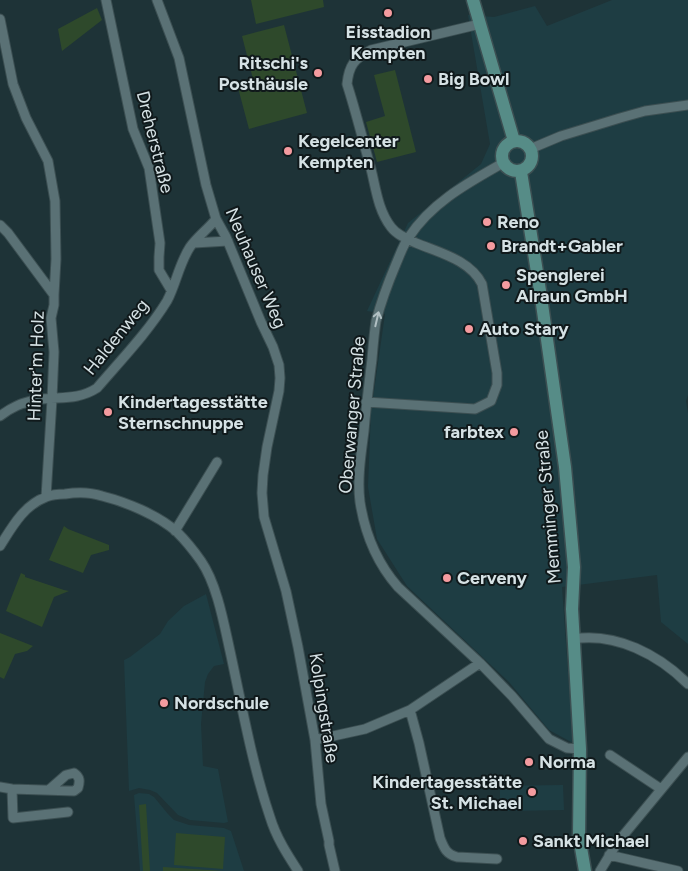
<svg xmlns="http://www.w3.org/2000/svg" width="688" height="871" viewBox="0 0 688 871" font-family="Figtree,sans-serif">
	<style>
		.built { fill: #1e3d43 }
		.green { fill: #2e492b }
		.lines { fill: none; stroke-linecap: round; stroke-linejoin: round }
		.minor-casing { stroke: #3c4f52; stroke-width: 11 }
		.secondary-casing { stroke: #3c4f52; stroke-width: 15 }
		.minor { stroke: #5a7175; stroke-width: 9 }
		.secondary { stroke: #568c87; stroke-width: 12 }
		.oneway { stroke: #b1c0c3 }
		.poi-dot { fill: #f49b9f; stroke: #10191b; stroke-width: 2 }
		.labels { text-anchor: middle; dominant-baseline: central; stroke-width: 4; stroke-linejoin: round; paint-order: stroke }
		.poi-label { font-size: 18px; font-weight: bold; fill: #d6e2e5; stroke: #10191b; text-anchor: start }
		.street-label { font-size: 18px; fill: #d6e2e5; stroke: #10191b }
	</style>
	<rect width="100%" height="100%" fill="#1e3337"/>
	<path class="built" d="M612 0H688V395L686 401 688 413V644L661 622 657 575 562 587 573 743 549 730 509 682 407 586 377 539 368 487 371 412 385 314 367 311 408 223 481 164 490 144 468 15 494 17 535 6 547 26Z
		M206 594 224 664 214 666 208 674 205 682 201 724 203 766 218 769 228 822 224 823 190 820 178 815 157 793 150 790 139 788 129 791 124 660 130 657 160 634 168 621 184 606Z
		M563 785 564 810 507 811V799H500V786Z
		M139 793 149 794 154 797 168 814 174 820 189 825 224 828 231 831 244 871H140L134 795Z"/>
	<path class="green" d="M251 0H323L324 7 256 24Z
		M97 8 102 20 62 51 58 29Z
		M284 25 307 113 249 129 237 84 253 79 242 36Z
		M395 70 416 152 377 162 366 122 385 116 374 75Z
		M64 526 68 529 109 545V550L91 555 83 573 49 560Z
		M21 573 25 575V577L64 590 69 591 54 597 42 627 6 611Z
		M0 633 33 646 27 651 15 654 4 679 0 677Z
		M146 804 150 871H143L139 805Z
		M176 833 225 837 223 869 174 865Z
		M163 867 223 871H163Z"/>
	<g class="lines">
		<g class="minor-casing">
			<path id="minor" d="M106 0 133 129 149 168 160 243 159 257V270L171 290
				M157 0 179 58 206 185 216 219 226 237 261 322 273 347 279 365 280 378 279 391 267 447 263 475 262 493 264 517 286 591 298 647 315 740 321 804 329 841V845L335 871
				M0 19 13 84 26 118 48 161 55 201 56 259 54 295
				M530 149 561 136 620 118 645 111 688 105
				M503 163C468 183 432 202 409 237 403 245 400 255 396 264 388 283 381 302 376 321 374 334 373 347 372 359 369 383 366 407 364 431 361 454 357 479 360 502 365 534 377 563 398 587L480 663 512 696 549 739 567 748 580 749
				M0 225 8 233 54 295V305L51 318 54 352 52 399 46 497
				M194 243 228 241
				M366 402 475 409 491 401 497 385V373L482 284C470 260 440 253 416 243 407 239 397 235 391 227 378 210 376 189 371 169 363 141 356 112 347 84 349 65 354 59 371 50L480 24
				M0 416C12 407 21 403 36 400 58 396 77 401 97 388 121 360 148 332 167 301 176 284 179 264 190 247 197 237 208 229 216 219
				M175 531 217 462
				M0 546C12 527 24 505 46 497 51 495 59 494 65 494 77 492 90 492 102 496 126 502 158 515 177 532 186 541 194 551 201 561 217 584 224 624 230 651 242 706 252 764 270 817 276 837 287 854 298 871
				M573 639C616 632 659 655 688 684
				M410 710 419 743 440 838C444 848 446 854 457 857L497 859
				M315 740 365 729 410 710 480 663
				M610 755 661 789
				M0 787 12 789 74 791 78 788C80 781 80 777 74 773L66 775 50 789
				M12 789 13 818 68 812
				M609 855 678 871
				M600 871 617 843 688 757"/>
		</g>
		<g class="secondary-casing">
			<path id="secondary" d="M473 0 514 141
				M502 156a15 15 0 1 1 30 0a15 15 0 1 1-30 0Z
				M521 172 541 297 565 467 574 567 572 609 580 749 579 836 585 871"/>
		</g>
		<use href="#minor" class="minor"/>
		<use href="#secondary" class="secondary"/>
	</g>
	<defs><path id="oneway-shaft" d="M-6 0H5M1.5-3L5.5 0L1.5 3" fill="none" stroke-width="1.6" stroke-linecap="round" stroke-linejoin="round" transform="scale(1.25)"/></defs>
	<use class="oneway" href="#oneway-shaft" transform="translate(377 319) rotate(-77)"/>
	<g class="poi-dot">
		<circle cx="388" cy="13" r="5"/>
		<circle cx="318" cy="73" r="5"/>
		<circle cx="428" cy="79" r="5"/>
		<circle cx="288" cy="151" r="5"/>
		<circle cx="487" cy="222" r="5"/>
		<circle cx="491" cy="246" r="5"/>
		<circle cx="506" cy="285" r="5"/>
		<circle cx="469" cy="329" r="5"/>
		<circle cx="108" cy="412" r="5"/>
		<circle cx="514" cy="432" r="5"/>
		<circle cx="447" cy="578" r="5"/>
		<circle cx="164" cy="703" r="5"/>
		<circle cx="529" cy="762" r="5"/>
		<circle cx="532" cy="792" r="5"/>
		<circle cx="523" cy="841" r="5"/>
	</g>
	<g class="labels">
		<g class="poi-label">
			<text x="388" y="32" text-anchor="middle">Eisstadion<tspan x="388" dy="21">Kempten</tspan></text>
			<text x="308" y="63" text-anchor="end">Ritschi's<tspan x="308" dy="21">Posthäusle</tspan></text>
			<text x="438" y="79">Big Bowl</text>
			<text x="298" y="141">Kegelcenter<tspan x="298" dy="21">Kempten</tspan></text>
			<text x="497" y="222">Reno</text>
			<text x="501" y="246">Brandt+Gabler</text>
			<text x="516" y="275">Spenglerei<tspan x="516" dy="21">Alraun GmbH</tspan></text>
			<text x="479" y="329">Auto Stary</text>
			<text x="118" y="402">Kindertagesstätte<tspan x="118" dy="21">Sternschnuppe</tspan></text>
			<text x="504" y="432" text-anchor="end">farbtex</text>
			<text x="457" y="578">Cerveny</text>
			<text x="174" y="703">Nordschule</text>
			<text x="539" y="762">Norma</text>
			<text x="522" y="782" text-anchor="end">Kindertagesstätte<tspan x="522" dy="21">St. Michael</tspan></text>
			<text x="533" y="841">Sankt Michael</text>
		</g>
		<g class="street-label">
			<text transform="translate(155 142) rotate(76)">Dreherstraße</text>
			<text transform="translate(256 268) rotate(67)">Neuhauser Weg</text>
			<text transform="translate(116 337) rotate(-51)">Haldenweg</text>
			<text transform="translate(36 366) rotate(-88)">Hinter'm Holz</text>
			<text transform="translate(352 415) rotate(-85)">Oberwanger Straße</text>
			<text transform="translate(548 507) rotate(-95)">Memminger Straße</text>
			<text transform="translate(324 708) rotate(81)">Kolpingstraße</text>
		</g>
	</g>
</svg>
